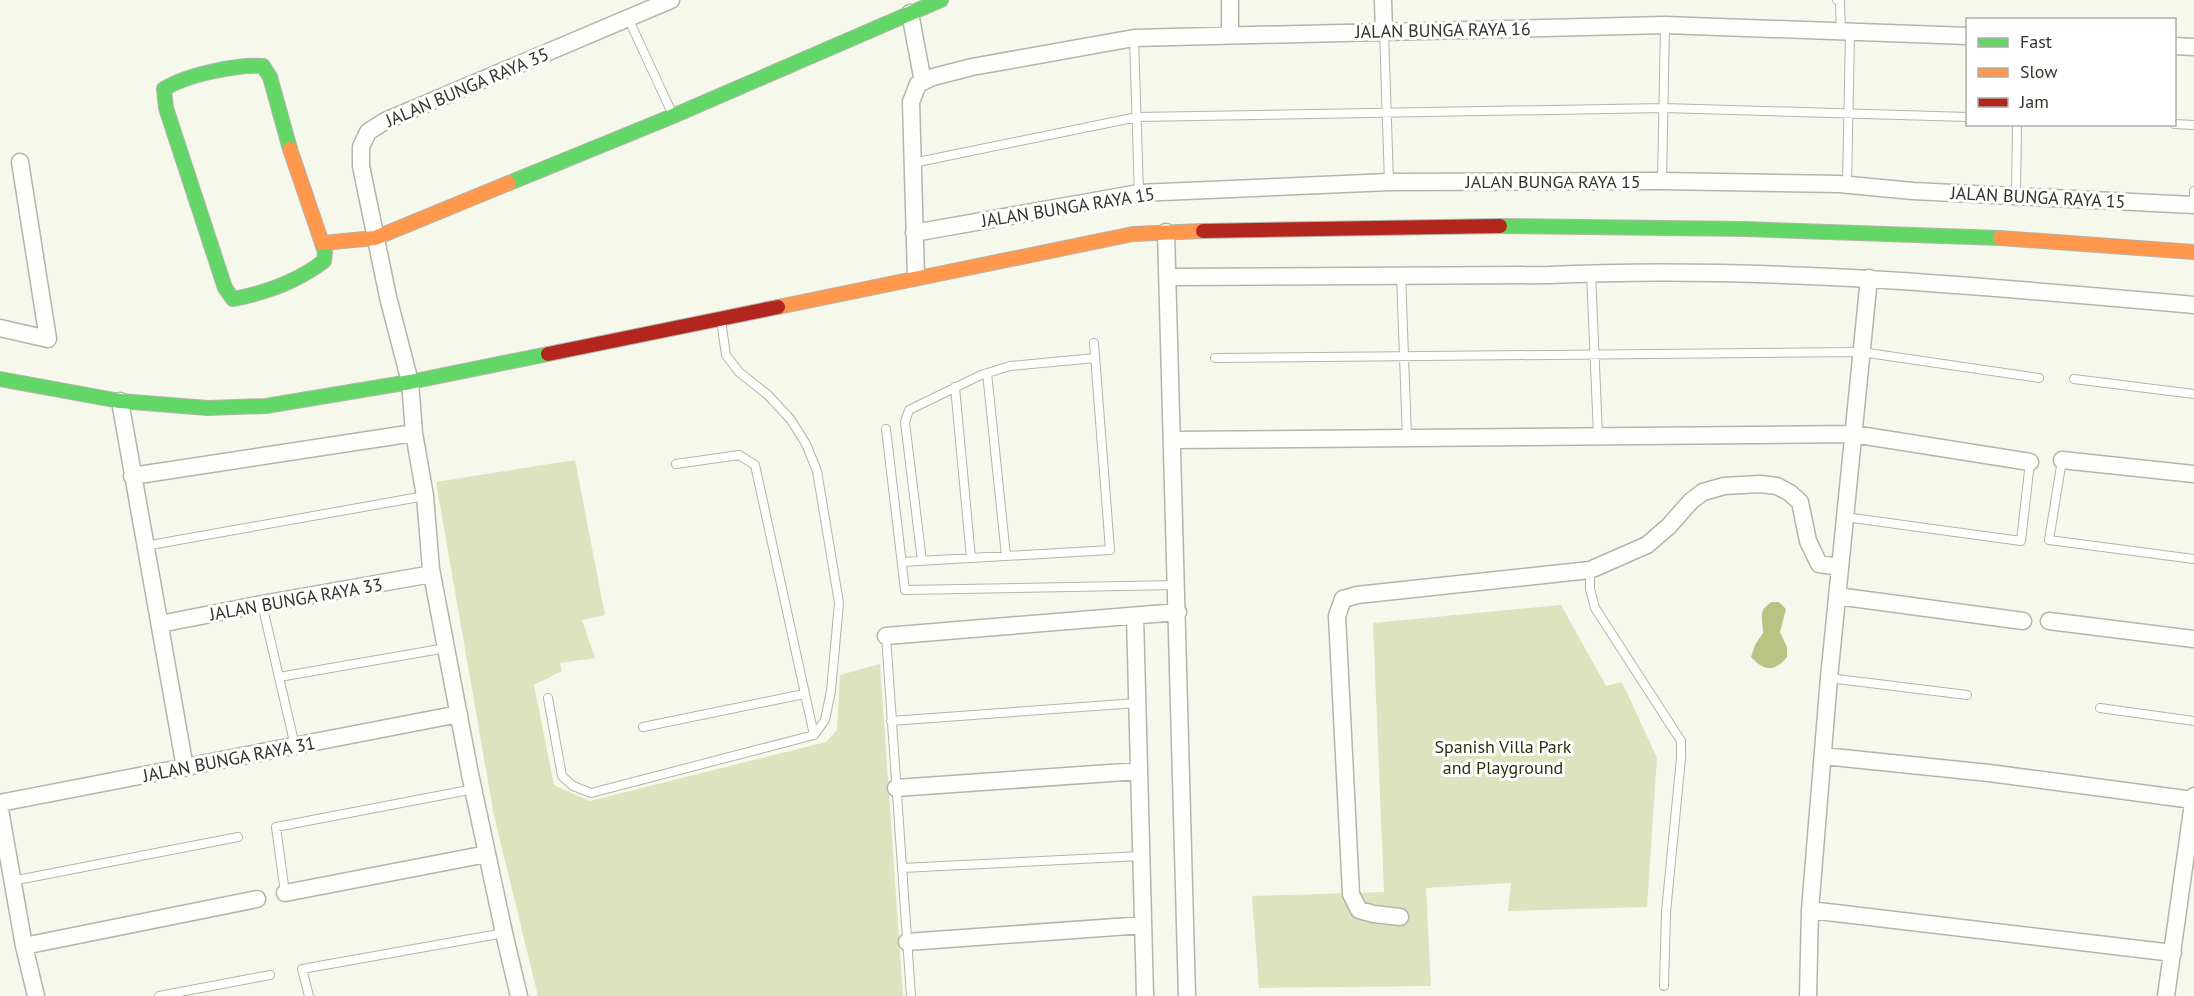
<svg xmlns="http://www.w3.org/2000/svg" width="2194" height="996" viewBox="0 0 2194 996" font-family="'PT Sans',sans-serif">
	<style>
		.green { fill: #dce3be }
		.water { fill: #b9c383 }
		.lines { fill: none; stroke-linecap: round; stroke-linejoin: round }
		.lane-casing { stroke: #b3b5ab; stroke-width: 10 }
		.street-casing { stroke: #b3b5ab; stroke-width: 19 }
		.fast-casing { stroke: #b3b5ab; stroke-width: 16 }
		.slow-casing { stroke: #b3b5ab; stroke-width: 16 }
		.jam-casing { stroke: #b3b5ab; stroke-width: 16 }
		.lane { stroke: #fefefc; stroke-width: 8 }
		.street { stroke: #fefefc; stroke-width: 16 }
		.fast { stroke: #63d668; stroke-width: 14 }
		.slow { stroke: #ff974d; stroke-width: 14 }
		.jam { stroke: #b3261e; stroke-width: 14 }
		.labels { text-anchor: middle; dominant-baseline: central; stroke-width: 6; stroke-linejoin: round; paint-order: stroke }
		.street-label { font-size: 18px; fill: #32342a; stroke: #fff }
		.park-label { font-size: 18px; fill: #2b310b; stroke: #fff }
	</style>
	<rect width="100%" height="100%" fill="#f6f8eb"/>
	<path class="green" d="M575 460 605 615 582 620 595 658 560 663 562 671 534 685 554 785 590 801 826 742 837 730 840 675 880 664 903 996H538L494 816 436 482Z
		M1561 605 1606 686 1622 682 1657 758 1647 907 1508 911 1511 883 1426 888 1431 986 1259 988 1252 896 1384 892 1373 623Z"/>
	<path class="water" d="M1772 602H1779L1786 609 1780 632 1787 647V657C1774 673 1764 671 1751 657L1755 645 1763 633C1763 619 1757 610 1772 602Z"/>
	<g class="lines">
		<g class="lane-casing">
			<path id="lane" d="M1837 0 1840 1 1841 32
				M628 18 672 113
				M1384 32 1389 182
				M1134 38 1139 193
				M2174 124 2194 125
				M913 163 1137 117 1664 108 1968 117
				M1662 181 1665 25
				M1847 185 1850 32
				M2016 196 2017 124
				M2194 205V191
				M1591 273 1598 435
				M1401 275 1407 438
				M1215 358 1861 352 2039 378
				M987 373 1006 556
				M2074 379 2194 394
				M955 387 971 558
				M886 429 905 590 1177 585
				M2062 460 2049 540 2194 559
				M676 464 739 455 755 465 814 735
				M1845 517 2021 541 2030 462
				M145 546 425 496
				M922 561 905 422 909 410 981 375 1010 366 1095 358
				M902 562 1110 550 1094 343
				M1590 570V589L1595 608 1681 741V758L1666 912 1664 986
				M262 604 295 746
				M886 636 911 996
				M279 677 446 648
				M1829 678 1967 695
				M548 698 562 776 573 786 591 793 814 735 825 720 831 691 839 603 817 471 806 444 791 420 768 395 739 372 726 355 721 320
				M2100 708 2194 721
				M891 721 1137 703
				M643 727 804 694
				M902 868 1141 856
				M12 881 238 837
				M285 893 276 827 474 789
				M159 996 270 975
				M309 996 302 969 504 933"/>
		</g>
		<g class="street-casing">
			<path id="street" d="M1230 0V35
				M1383 0 1384 32
				M910 13 923 82
				M2174 46 2194 47
				M1166 232 1187 996
				M914 233 1139 193 1389 182 1662 181 1839 184 1913 191 2194 205
				M916 277 911 102 918 84 933 77 972 67 1134 38 1665 25 1968 36
				M1168 277 1548 275C1764 265 1979 286 2194 305
				M0 328 48 339 20 162
				M120 401 185 768
				M1173 440 1853 434 2030 462
				M2062 460 2194 474
				M132 476 414 433
				M1837 596 2023 621
				M1135 616 1145 996
				M2049 621 2194 639
				M160 624 262 604 432 574
				M886 636 1178 612
				M1823 756 1989 773 2193 800
				M896 788 1139 771
				M0 803 459 714
				M0 810 24 946 36 996
				M285 893 487 854
				M1810 910 2173 953
				M1400 917 1374 914 1359 910 1351 894 1337 616 1343 599 1357 595 1590 570 1647 545 1669 526 1691 501 1703 492 1724 486 1760 484 1777 486 1790 493 1800 502 1808 541 1819 564 1840 567
				M907 942 1143 925
				M24 946 257 899
				M519 996 504 933 470 774 431 569 425 496 414 433 410 382 388 297 361 166V147L368 132 385 121 671 0
				M1808 996 1810 910 1829 678 1869 278
				M2166 996 2194 796"/>
		</g>
		<g class="fast-casing">
			<path id="fast" d="M290 149 270 77 263 66C237 64 186 75 164 89L166 108 225 288 233 299C265 293 298 281 324 261L325 252 322 243
				M509 183 673 116 941 0
				M1500 226 1745 229 2000 238
				M0 379 120 401 208 408 266 406 410 382 548 354"/>
		</g>
		<g class="slow-casing">
			<path id="slow" d="M290 149 322 243 375 238 509 183
				M2000 238 2194 252
				M778 307 1133 234 1203 231"/>
		</g>
		<g class="jam-casing">
			<path id="jam" d="M1203 231 1500 226
				M548 354 778 307"/>
		</g>
		<use href="#lane" class="lane"/>
		<use href="#street" class="street"/>
		<use href="#fast" class="fast"/>
		<use href="#slow" class="slow"/>
		<use href="#jam" class="jam"/>
	</g>
	<g class="labels">
		<g class="street-label">
			<text transform="translate(1443 30) rotate(-1)">JALAN BUNGA RAYA 16</text>
			<text transform="translate(467 87) rotate(-23)">JALAN BUNGA RAYA 35</text>
			<text x="1553" y="181">JALAN BUNGA RAYA 15</text>
			<text transform="translate(2038 197) rotate(3)">JALAN BUNGA RAYA 15</text>
			<text transform="translate(1068 207) rotate(-9)">JALAN BUNGA RAYA 15</text>
			<text transform="translate(296 599) rotate(-10)">JALAN BUNGA RAYA 33</text>
			<text transform="translate(229 759) rotate(-11)">JALAN BUNGA RAYA 31</text>
		</g>
		<g class="park-label">
			<text x="1503" y="746">Spanish Villa Park<tspan x="1503" dy="21">and Playground</tspan></text>
		</g>
	</g>
	<rect x="1966" y="18" width="210" height="108" fill="#ffffff" stroke="#adaeaa" stroke-width="1.5"/>
	<rect x="1978" y="38" width="30" height="9" fill="#63d668" stroke="#adaeaa" stroke-width="1.5"/>
	<text x="2020" y="48" font-size="18" fill="#32342a">Fast</text>
	<rect x="1978" y="68" width="30" height="9" fill="#ff974d" stroke="#adaeaa" stroke-width="1.5"/>
	<text x="2020" y="78" font-size="18" fill="#32342a">Slow</text>
	<rect x="1978" y="98" width="30" height="9" fill="#b3261e" stroke="#adaeaa" stroke-width="1.5"/>
	<text x="2020" y="108" font-size="18" fill="#32342a">Jam</text>
</svg>
